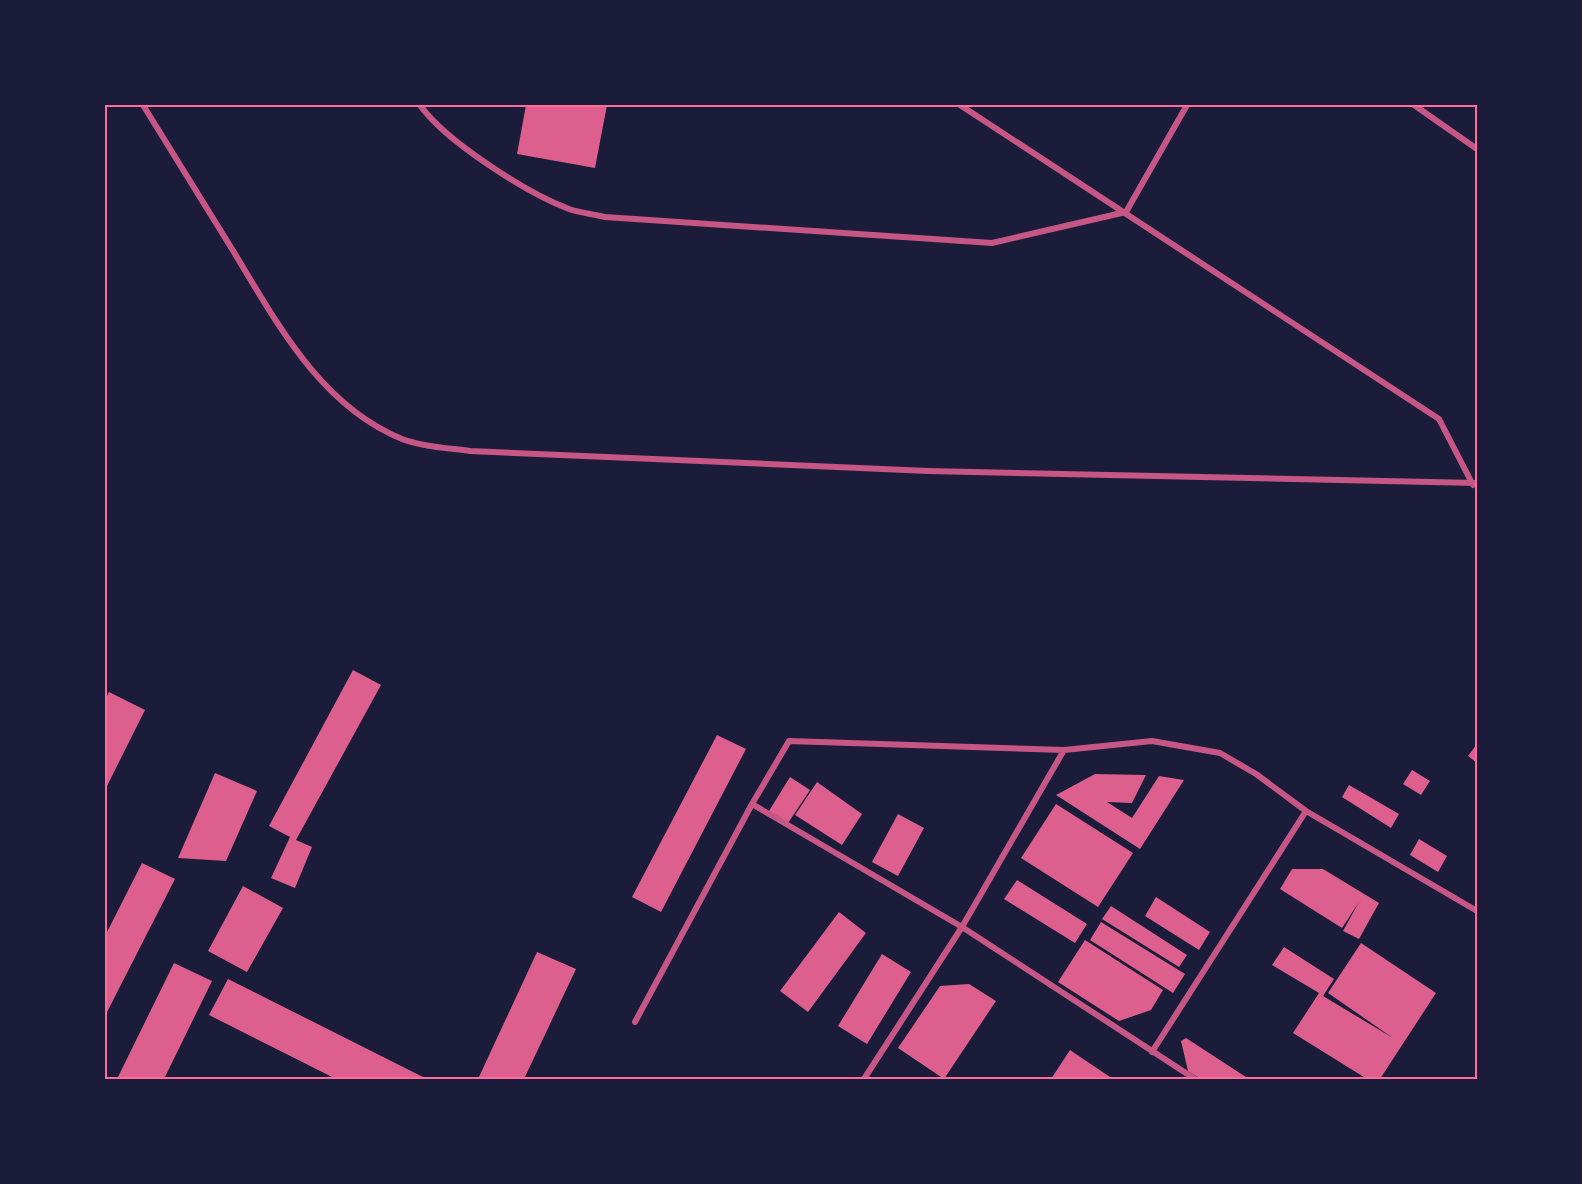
<svg xmlns="http://www.w3.org/2000/svg" width="1582" height="1184" viewBox="0 0 1582 1184" font-family="'Public Sans',sans-serif">
	<style>
		.building { fill: #dd5f8e }
		.lines { fill: none; stroke-linecap: round; stroke-linejoin: round }
		.minor { stroke: #c65784; stroke-width: 6 }
		.neatline { fill: none; stroke: #ff6b9d; stroke-width: 2 }
	</style>
	<rect width="100%" height="100%" fill="#1b1b3a"/>
	<path class="building" d="M526 105H607L595 168 517 154Z
		M353 670 381 685 296 840 312 847 295 888 271 878 290 837 269 826Z
		M109 692 145 710 105 790V700Z
		M717 735 746 749 661 912 632 897Z
		M1477 744V763L1468 756Z
		M1412 770 1430 781 1421 795 1403 784Z
		M215 773 257 791 226 861 178 858Z
		M1095 774 1146 775 1132 803 1107 802 1132 818 1159 776 1184 780 1140 849 1056 795Z
		M790 777 810 790 788 823 769 811Z
		M817 782 862 814 842 845 795 815Z
		M1349 785 1399 814 1391 828 1342 797Z
		M1056 804 1133 853 1098 907 1021 858Z
		M898 814 924 828 898 876 872 862Z
		M1419 839 1447 856 1438 872 1410 855Z
		M142 863 175 879 105 1016V936Z
		M1292 869H1323L1379 903 1359 939 1343 931 1359 902 1342 928 1280 889Z
		M1017 880 1087 924 1075 943 1004 899Z
		M243 886 283 908 247 972 208 951Z
		M1156 897 1210 932 1199 950 1145 916Z
		M1111 906 1187 955 1179 967 1102 919Z
		M839 912 866 933 808 1012 780 991Z
		M1101 922 1185 974 1173 993 1090 940Z
		M1085 940 1163 990 1151 1010 1119 1021 1058 982Z
		M1361 943 1436 993 1380 1079H1367L1293 1033 1319 993 1272 965 1284 947 1334 979 1323 996 1393 1038 1328 993Z
		M537 952 576 969 524 1079H478Z
		M882 954 911 972 867 1044 838 1026Z
		M174 963 212 981 164 1079H117Z
		M228 979 427 1079H336L209 1015Z
		M969 984 996 1001 944 1079 898 1048 940 986Z
		M1186 1038 1249 1079H1201L1188 1071 1181 1041Z
		M1070 1050 1110 1077 1108 1079H1051Z"/>
	<g class="lines">
		<path class="minor" d="M143 105C173 153 202 201 232 249 276 321 319 405 402 439 423 447 448 448 470 451L928 471 1477 483
			M420 105C445 141 527 193 569 209 580 213 594 214 605 217L992 243 1126 212 1187 105
			M960 105 1439 419 1473 485
			M1414 105 1477 149
			M752 804 962 927 1195 1079
			M635 1022 752 804 789 741 1064 750 1152 741 1220 753 1256 774 1306 811 1477 911
			M1152 1052 1306 811
			M864 1079 962 927 1064 750"/>
	</g>
	<rect width="1582" height="1184" fill="none" stroke="#1b1b3a" stroke-width="213"/>
	<rect x="106" y="106" width="1370" height="972" class="neatline"/>
</svg>
